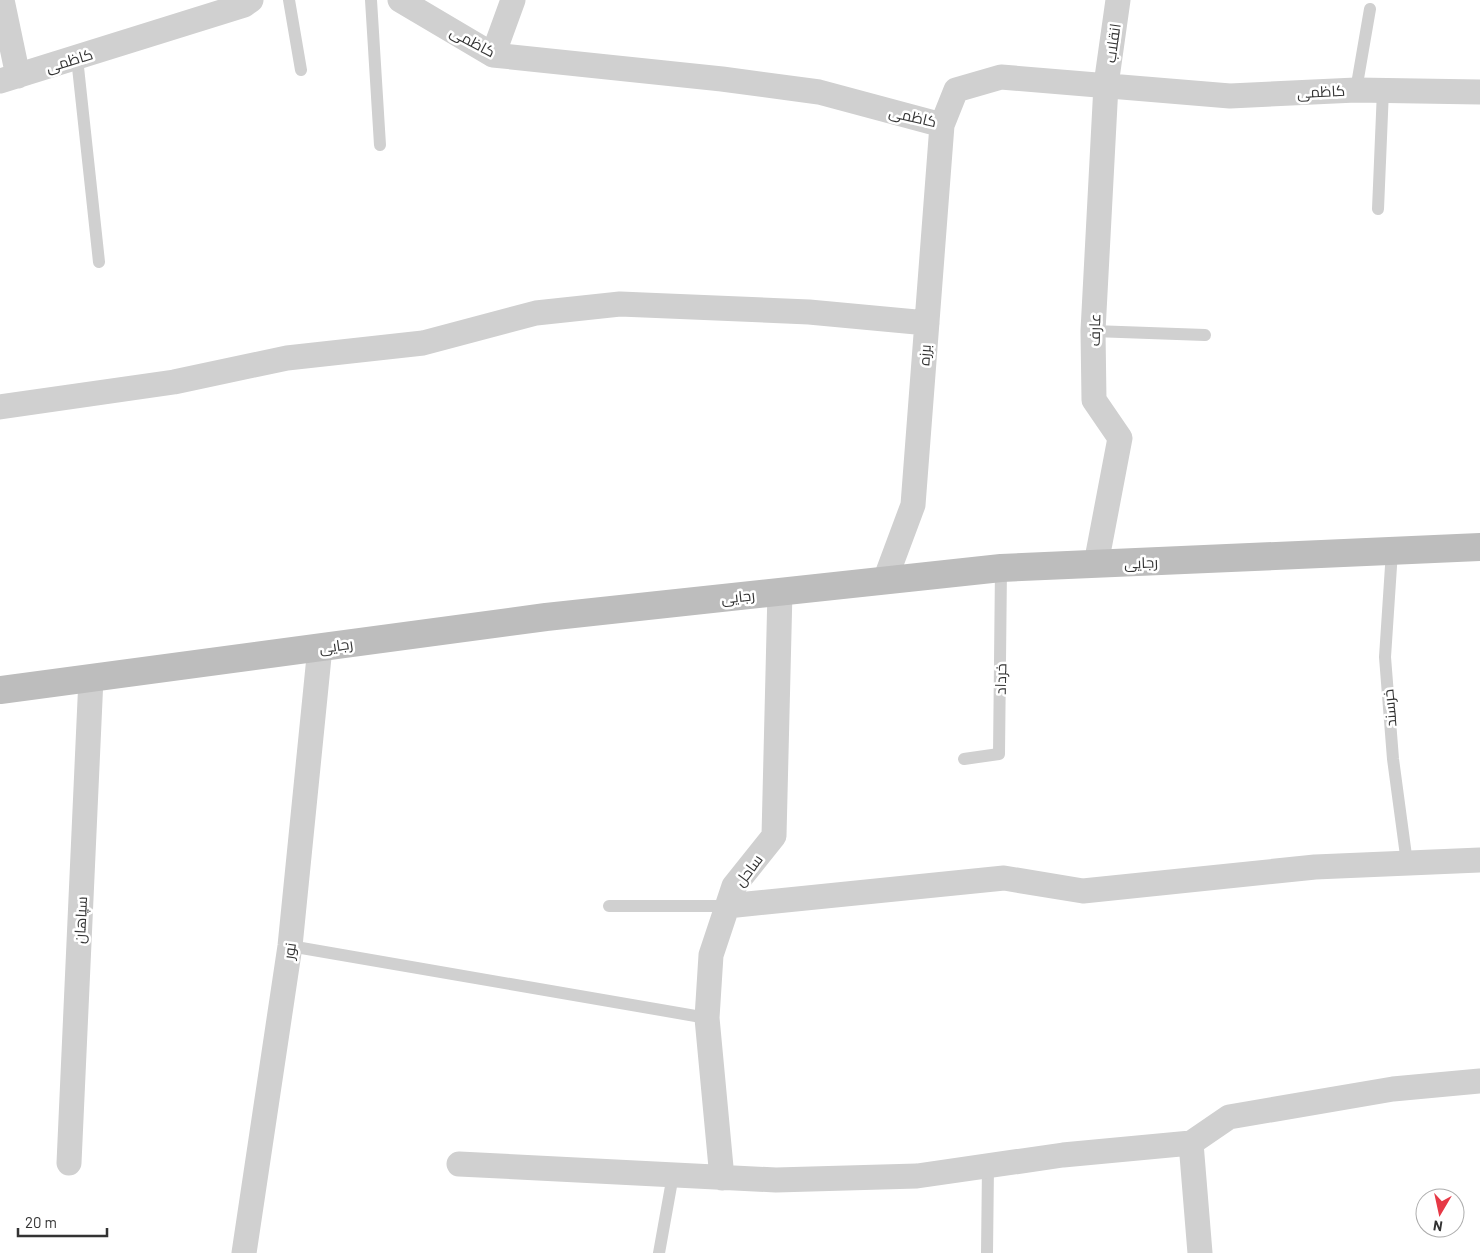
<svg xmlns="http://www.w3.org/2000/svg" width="1480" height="1253" viewBox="0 0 1480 1253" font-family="Barlow,Cairo,sans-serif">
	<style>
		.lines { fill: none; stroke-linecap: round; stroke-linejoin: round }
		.lane { stroke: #d0d0d0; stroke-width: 12 }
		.street { stroke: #d0d0d0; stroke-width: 25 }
		.secondary { stroke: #bdbdbd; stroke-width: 28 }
		.labels { text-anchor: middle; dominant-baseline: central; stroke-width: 5; stroke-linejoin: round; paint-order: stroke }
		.street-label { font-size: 15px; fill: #333; stroke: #fff }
	</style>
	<rect width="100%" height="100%" fill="#fff"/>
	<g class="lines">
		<path class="lane" d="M289 0 301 70
			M371 0 380 145
			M77 58 99 262
			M1356 90 1370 9
			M1378 209 1383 90
			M1093 331 1205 335
			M1392 551 1385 657 1393 759 1407 863
			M964 759 999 754 1001 568
			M609 906H727
			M290 946 707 1018
			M659 1253 673 1175
			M987 1253 988 1166"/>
		<path class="street" d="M2 0 18 76
			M400 0 493 55 722 79 819 92 942 125 956 90 1001 77 1230 96 1356 90 1480 92
			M493 55 513 0
			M0 81 244 5 251 0
			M0 407 174 382 287 358 423 343 536 313 620 304 809 312 927 323
			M1096 564 1120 438 1094 400 1093 331 1106 85 1118 0
			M885 580 913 505 942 125
			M727 906 1004 878 1083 891 1315 867 1480 860
			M1191 1143 1200 1253
			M69 1163 91 678
			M459 1164 776 1180 917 1176 1063 1155 1191 1143 1229 1117 1393 1089 1480 1081
			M722 1178 707 1018 711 955 734 886 774 836 780 591
			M244 1253 290 946 320 647"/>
		<path class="secondary" d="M0 690 546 617 1001 568 1480 547"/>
	</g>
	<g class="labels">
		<g class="street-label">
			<text transform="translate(473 41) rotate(28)">کاظمی</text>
			<text transform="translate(1112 43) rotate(-82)">انقلاب</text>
			<text transform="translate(69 60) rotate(-17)">کاظمی</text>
			<text transform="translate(1321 91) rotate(-3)">کاظمی</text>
			<text transform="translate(913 116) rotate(13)">کاظمی</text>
			<text transform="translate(1094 330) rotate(-89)">عارف</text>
			<text transform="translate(924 355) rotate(-86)">برزه</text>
			<text transform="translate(1141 562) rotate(-2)">رجایی</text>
			<text transform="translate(738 596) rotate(-6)">رجایی</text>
			<text transform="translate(336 645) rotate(-8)">رجایی</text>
			<text transform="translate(1000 679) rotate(-89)">خرداد</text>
			<text transform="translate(1389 708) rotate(-95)">خرسند</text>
			<text transform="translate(748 870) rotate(-53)">ساحل</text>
			<text transform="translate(80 920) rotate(-87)">سپاهان</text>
			<text transform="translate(289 951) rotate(-82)">نور</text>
		</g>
	</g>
	<g transform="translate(1440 1213) rotate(189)"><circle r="24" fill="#ffffff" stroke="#adadad"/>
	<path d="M0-4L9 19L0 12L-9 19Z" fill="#e63946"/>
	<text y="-8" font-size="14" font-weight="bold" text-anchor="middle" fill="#333333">N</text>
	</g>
	<path d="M18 1228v8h89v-8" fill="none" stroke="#333333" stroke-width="2.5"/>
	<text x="25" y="1228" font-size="15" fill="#333333" stroke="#ffffff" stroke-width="4" paint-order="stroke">20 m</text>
</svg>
